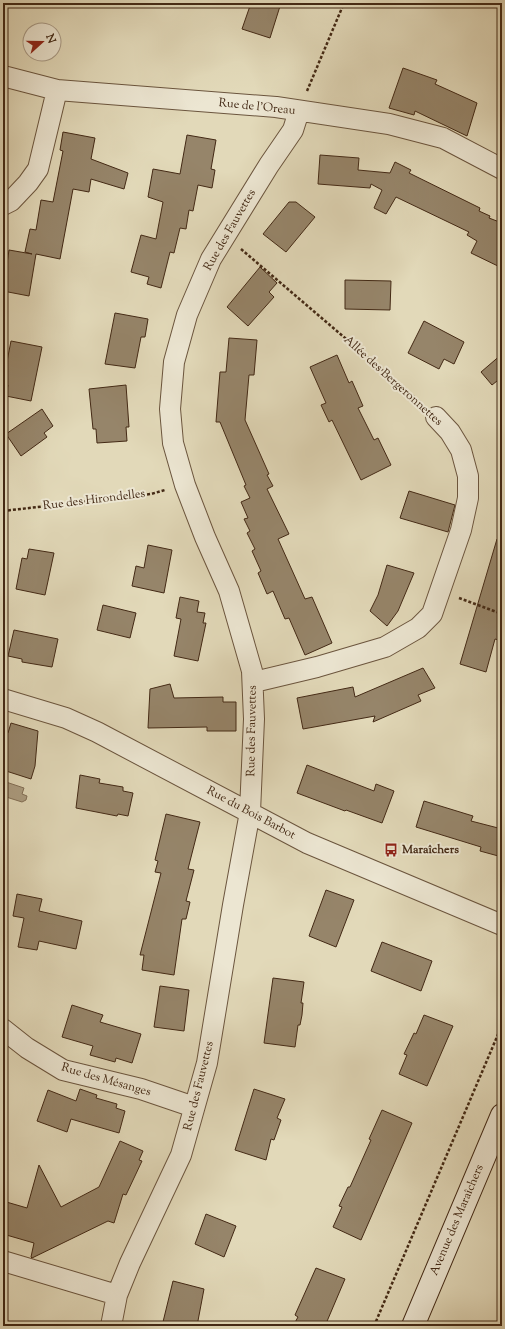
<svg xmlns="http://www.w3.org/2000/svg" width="505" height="1329" viewBox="0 0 505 1329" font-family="'Sorts Mill Goudy',serif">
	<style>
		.water { fill: #ac9d81; stroke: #826f56 }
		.building { fill: #96856a; stroke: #432915 }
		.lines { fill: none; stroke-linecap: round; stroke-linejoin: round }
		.street-casing { stroke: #6b553e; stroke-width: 22 }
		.secondary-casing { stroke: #432915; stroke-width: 24 }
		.path { stroke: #432915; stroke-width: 2.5; stroke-dasharray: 3 2; stroke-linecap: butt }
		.street { stroke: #ece6d2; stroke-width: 20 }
		.secondary { stroke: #ece6d2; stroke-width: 22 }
		.labels { text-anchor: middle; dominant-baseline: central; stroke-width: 4; stroke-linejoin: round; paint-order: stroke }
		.street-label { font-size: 12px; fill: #432915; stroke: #ece6d2 }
		.poi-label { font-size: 12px; font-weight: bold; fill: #432915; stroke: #ece6d2; text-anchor: start }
	</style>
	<rect width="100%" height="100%" fill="#e2d9b9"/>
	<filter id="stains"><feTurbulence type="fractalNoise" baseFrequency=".005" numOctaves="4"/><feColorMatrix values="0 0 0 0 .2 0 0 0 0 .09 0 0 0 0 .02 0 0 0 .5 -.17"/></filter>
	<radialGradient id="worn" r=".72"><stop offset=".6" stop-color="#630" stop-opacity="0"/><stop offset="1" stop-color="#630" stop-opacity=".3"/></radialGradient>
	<path class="water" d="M3 781 24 788 22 794 27 796 26 800 22 802 3 796Z"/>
	<path class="building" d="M251 3H281L270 38 242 29Z
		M403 68 437 80 435 84 477 103 467 136 415 111 414 115 389 108Z
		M63 132 95 138 91 159 128 173 124 189 91 179 89 192 73 189 60 259 36 254 29 296 3 291 9 250 32 254 25 252 30 229 36 230 41 200 53 202 63 151 60 150Z
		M187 135 216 140 211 169 215 170 212 188 198 185 193 211 189 210 186 229 180 228 174 253 170 252 161 288 147 284 149 277 131 272 141 235 156 239 163 202 148 197 153 169 180 174Z
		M320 155 359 158 358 170 390 173 395 162 411 170 409 173 480 208 479 211 490 216 489 218 502 223V268L471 253 477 241 467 235 469 232 396 197 386 214 374 208 382 190 371 184 370 188 318 184Z
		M289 202H296L315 217 286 252 263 234Z
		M260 267 277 283 269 292 274 297 248 326 227 307Z
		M345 280 391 281 390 310 345 309Z
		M115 313 148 319 145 337H141L135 368 105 364Z
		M424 321 464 342 454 364 444 359 439 369 408 353Z
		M229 338 257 340 254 375H249L245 420 269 474 267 475 273 486 267 489 289 534 278 539 305 599 312 597 332 643 305 655 289 618 285 619 273 591 267 594 258 573 261 571 252 551 255 549 247 533 250 531 244 519 248 518 241 502 250 498 244 486 246 485 220 422H216L220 372H226Z
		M11 341 42 347 31 401 6 396 8 385 3 384V382Z
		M502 354V377L492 385 481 372Z
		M337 355 349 383 352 381 363 406 358 408 374 440 378 438 391 465 361 480 332 420 329 422 321 405 326 403 310 367Z
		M126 385 129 427H126L127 441 97 443 96 429H93L89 389Z
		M42 409 53 426 44 433 47 437 21 456 6 434Z
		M409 491 455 505 448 532 400 518Z
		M497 539 502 540V641L495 639 486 672 460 664Z
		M148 545 172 550 164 593 132 586 136 566 144 568Z
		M29 549 54 553 45 595 16 589 22 558 27 559Z
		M387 565 414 573 398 611 387 626 370 611 378 595Z
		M180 597 199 601 197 612 205 613 203 623H206L198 661 174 656 181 619 176 618Z
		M103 605 136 613 130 638 97 630Z
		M14 630 58 639 52 667 22 662V659L8 656Z
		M423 668 435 688 418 695 421 701 373 722 375 716 303 729 297 698 353 687 355 697Z
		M170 684 174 698 223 697V702H236V731H207V727L148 728 150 689Z
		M11 723 38 731 35 766 31 779 3 770V732L8 733Z
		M307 765 374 791 376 784 394 791 382 823 346 810 345 811 297 793Z
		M80 775 100 779 99 783 123 787V791L133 793 128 816 118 814 117 816 76 808Z
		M424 801 473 816 471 821 502 829V857L480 851 481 847 416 827Z
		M166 814 200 822 188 869 194 870 186 901 190 902 186 919H182L174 975 142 970 144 955H140L161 873 155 872 158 861 155 860Z
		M326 890 354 900 336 947 309 936Z
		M17 894 42 899 39 911 82 921 76 949 39 941 37 950 18 947 24 918 13 916Z
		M382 942 432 961 421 991 371 971Z
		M273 978 304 982 301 1003H303L302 1015 300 1025H298L295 1047 264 1043Z
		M160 986 189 990 184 1031 154 1027Z
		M72 1005 103 1015 100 1022 141 1034 132 1063 116 1058 115 1062 90 1055 93 1046 62 1037Z
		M424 1015 453 1026 427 1086 399 1074 407 1055 404 1054 414 1033 416 1034Z
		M80 1089 97 1095 96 1098 117 1104 116 1108 125 1111 119 1133 71 1119 67 1132 37 1121 48 1090 76 1101Z
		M254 1089 285 1099 277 1118 281 1120 274 1140 271 1139 266 1160 235 1150Z
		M382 1110 412 1123 361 1240 333 1227 342 1207 339 1206 348 1187H350L371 1140 369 1139Z
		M120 1141 143 1151 139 1160 142 1161 126 1195 123 1194 114 1223 108 1221 32 1258 31 1257 34 1243 3 1234V1201L27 1208 39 1165 61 1207 99 1187Z
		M206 1214 236 1226 224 1257 195 1244Z
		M316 1268 345 1279 325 1326H293L298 1317 295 1315Z
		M173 1281 204 1289 197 1326H162Z"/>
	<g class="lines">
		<g class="street-casing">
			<path id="street" d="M3 76 57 90 276 107 389 124 443 138 502 169
				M3 205 11 201 28 183 38 169 57 90
				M254 682 317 667 385 647 418 628 432 614 461 530 468 498V476L461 450 450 432 436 417
				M3 699 66 718 97 732 307 843 502 925
				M3 1029 27 1048 63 1070 141 1089 194 1107
				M3 1261 117 1295
				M111 1326 117 1295 130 1263 181 1155 207 1063 233 905 250 812 254 719 252 671 229 591 205 537 185 485 173 443 170 409 174 362 187 315 211 259 269 165 293 130 299 111"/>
		</g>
		<g class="secondary-casing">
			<path id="secondary" d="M413 1326 502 1115"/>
		</g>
		<path class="path" d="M307 91 344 3
			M241 249 421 403
			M3 511 151 494 165 490
			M459 598 502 614
			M374 1326 502 1025"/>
		<use href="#street" class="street"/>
		<use href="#secondary" class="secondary"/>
	</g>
	<defs>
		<g id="bus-bare" transform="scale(1.08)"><path d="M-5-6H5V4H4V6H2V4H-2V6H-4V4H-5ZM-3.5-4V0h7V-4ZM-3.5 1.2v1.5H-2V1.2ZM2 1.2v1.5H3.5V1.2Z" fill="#8f2418" stroke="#ece6d2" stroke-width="2.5" paint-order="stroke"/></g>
	</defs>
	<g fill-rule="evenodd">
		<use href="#bus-bare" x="391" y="850"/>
	</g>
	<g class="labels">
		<g class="street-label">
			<text transform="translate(257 107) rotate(6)">Rue de l'Oreau</text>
			<text transform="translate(230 230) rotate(-60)">Rue des Fauvettes</text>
			<text transform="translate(393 381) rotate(42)">Allée des Bergeronnettes</text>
			<text transform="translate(94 500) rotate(-7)">Rue des Hirondelles</text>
			<text transform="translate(252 731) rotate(-89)">Rue des Fauvettes</text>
			<text transform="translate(251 813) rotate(28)">Rue du Bois Barbot</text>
			<text transform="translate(106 1080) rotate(16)">Rue des Mésanges</text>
			<text transform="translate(199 1086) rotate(-76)">Rue des Fauvettes</text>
			<text transform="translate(457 1220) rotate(-67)">Avenue des Maraîchers</text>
		</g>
		<g class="poi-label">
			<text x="402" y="850">Maraîchers</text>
		</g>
	</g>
	<rect width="505" height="1329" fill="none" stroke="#e2d9b9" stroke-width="16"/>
	<rect x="4" y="4" width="497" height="1321" fill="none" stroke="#432915" stroke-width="2"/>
	<rect x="8" y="8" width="489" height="1313" fill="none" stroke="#432915"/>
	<g transform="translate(42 42) rotate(69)"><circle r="19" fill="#ece6d2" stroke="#a89a86"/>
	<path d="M0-3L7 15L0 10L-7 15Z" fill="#8f2418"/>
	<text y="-6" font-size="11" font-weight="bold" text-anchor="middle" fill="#432915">N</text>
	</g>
	<rect width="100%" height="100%" filter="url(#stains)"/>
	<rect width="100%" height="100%" fill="url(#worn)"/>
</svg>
